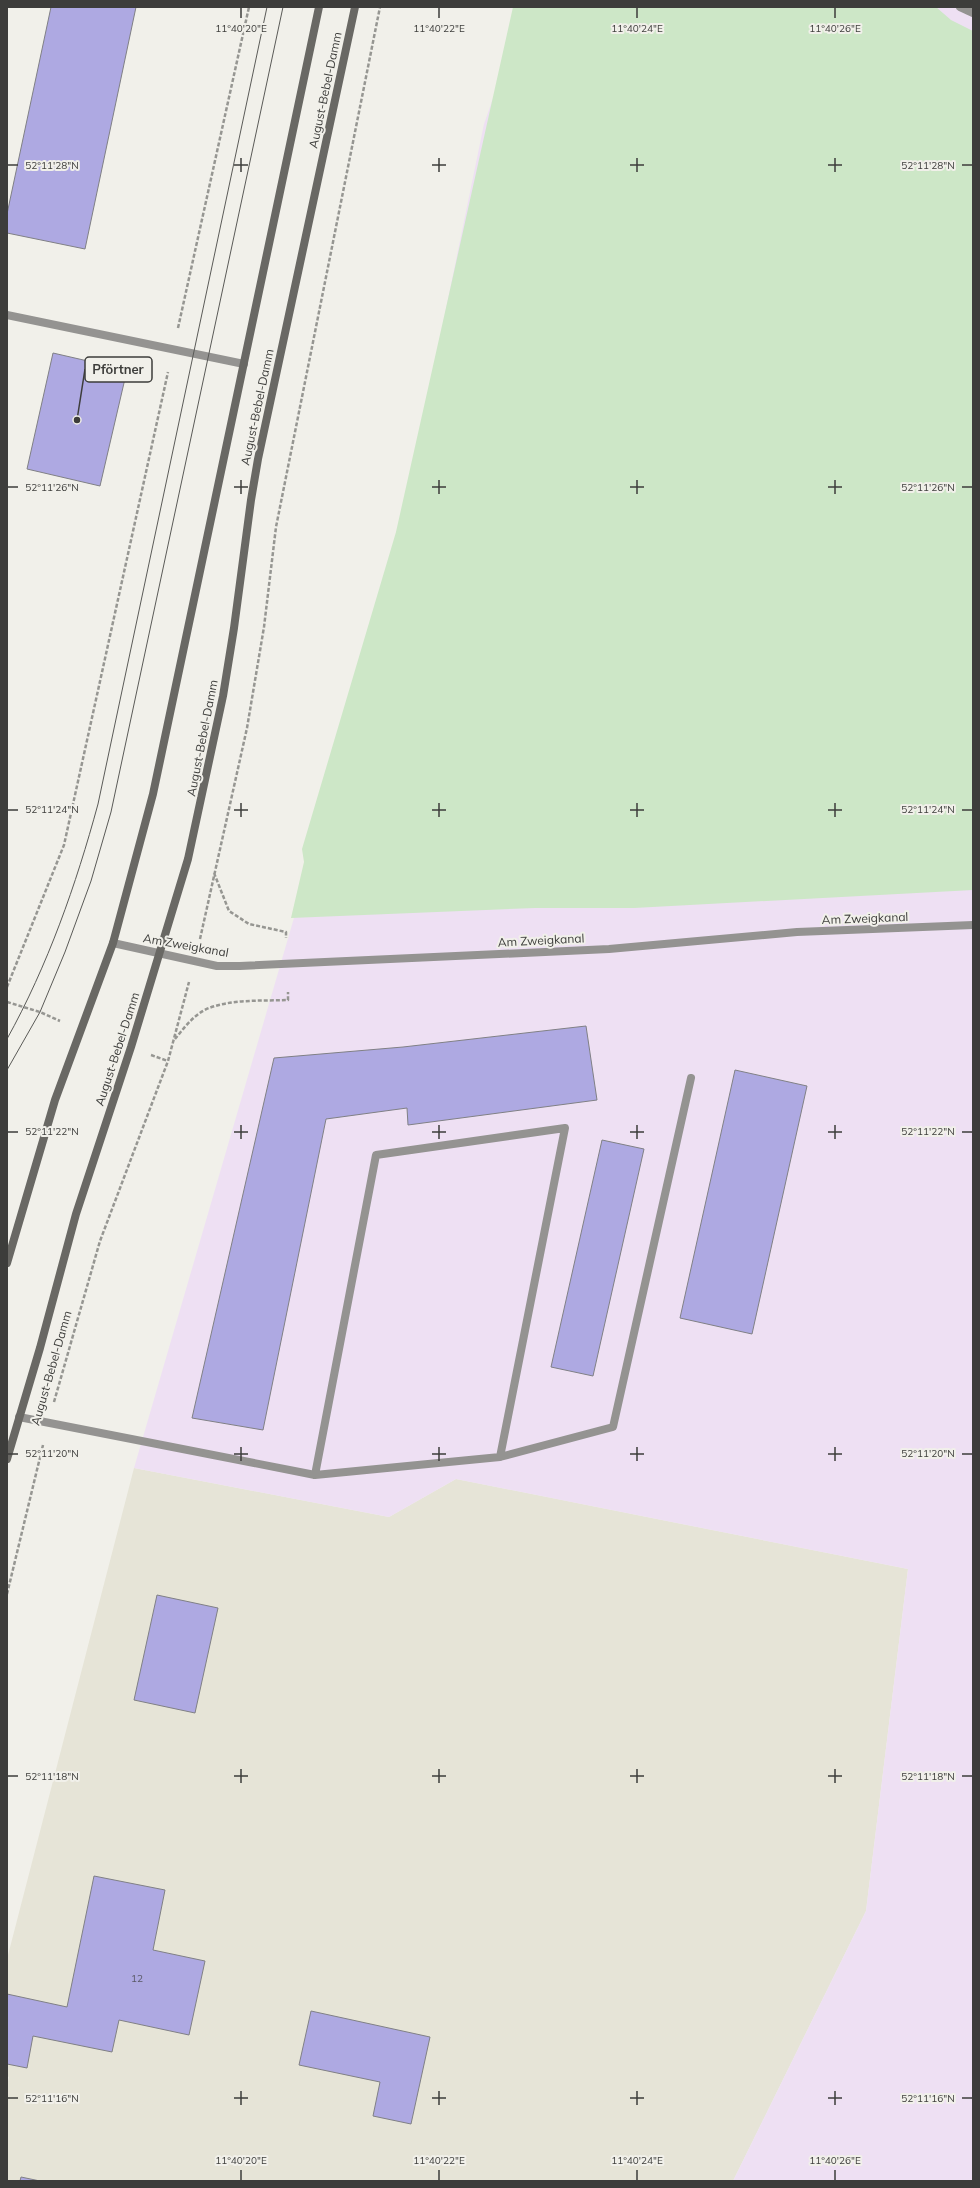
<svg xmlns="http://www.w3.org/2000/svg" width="980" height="2188" viewBox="0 0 980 2188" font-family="Mulish,sans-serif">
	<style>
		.built { fill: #e6e4d7 }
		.industrial { fill: #eee0f3 }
		.green { fill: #cde7c7 }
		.building { fill: #aea9e2; stroke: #808085 }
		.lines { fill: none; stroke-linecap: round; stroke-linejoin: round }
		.path { stroke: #969692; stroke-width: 2.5; stroke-dasharray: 4 2; stroke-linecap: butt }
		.lane { stroke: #949391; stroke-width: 8 }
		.street { stroke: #949391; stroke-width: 8 }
		.secondary { stroke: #696864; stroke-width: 8 }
		.tram { stroke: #5a5a57; stroke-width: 1 }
		.ticks { fill: none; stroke: #3d3d3b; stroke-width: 1.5 }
		.labels { text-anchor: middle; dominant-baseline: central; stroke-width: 4; stroke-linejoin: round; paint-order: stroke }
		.number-label { font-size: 10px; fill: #595865 }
		.street-label { font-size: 12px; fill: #3d3d3b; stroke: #f1f0ea }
		.ticks-label { font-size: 10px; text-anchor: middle; fill: #3d3d3b; stroke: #f1f0ea; stroke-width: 4; stroke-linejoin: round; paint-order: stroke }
		.leader { fill: none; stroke: #3d3d3b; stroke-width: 1.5 }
		.callout-dot { fill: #3d3d3b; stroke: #f1f0ea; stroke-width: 1.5 }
		.callout { fill: #f1f0ea; stroke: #3d3d3b; stroke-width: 1.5 }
		.callout-label { font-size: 13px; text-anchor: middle; font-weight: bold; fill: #3d3d3b }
	</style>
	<rect width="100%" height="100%" fill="#f1f0ea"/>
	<path class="built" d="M134 1468 389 1517 456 1479 908 1569 866 1911 733 2181H7V2086L9 2077 7 2076V1959Z"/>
	<path class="industrial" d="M525 7H973V2181H733L866 1911 908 1569 456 1479 389 1517 134 1468 385 605 484 124Z"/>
	<path class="green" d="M513 7H936L951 20 973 31V890L634 908H535L291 918 304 862 302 849 396 532Z"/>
	<path class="building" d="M51 7H136L85 249 7 233V214Z
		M53 353 127 370 100 486 27 469Z
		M586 1026 597 1100 408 1125 407 1108 326 1119 263 1430 192 1418 274 1058 403 1047Z
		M735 1070 807 1086 752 1334 680 1318Z
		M602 1140 644 1149 593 1376 551 1367Z
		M157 1595 218 1608 195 1713 134 1700Z
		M94 1876 165 1890 153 1950 205 1961 189 2035 119 2020 112 2052 33 2036 27 2068 7 2064V1994L67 2007Z
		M311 2011 430 2037 411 2124 373 2116 380 2082 299 2065Z
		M21 2177 40 2181H20Z"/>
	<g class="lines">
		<path class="path" d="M178 328 249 7
			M214 873 229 911 249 924 286 932V938
			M200 939 247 728 264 627 276 527 380 7
			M7 987 64 845 168 372
			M7 1002 40 1012 60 1021
			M175 1039C184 1028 194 1014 209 1008 233 999 263 1001 288 1000V992
			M151 1055 168 1061
			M54 1402 100 1241 168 1061 189 982
			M7 1594 43 1445"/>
		<path class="lane" d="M960 7 973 13
			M7 315 244 364
			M19 1417 315 1475 376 1155 565 1128 500 1457 315 1475
			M500 1457 613 1427 691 1078"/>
		<path class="street" d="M113 943 217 966H240L609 949 797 932 973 925"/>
		<path class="secondary" d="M7 1263 55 1100 113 943 153 794 319 7
			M7 1459 40 1348 76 1214 131 1047 188 859 223 696 234 628 251 500 258 459 355 7"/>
		<path class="tram" d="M7 1039C48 965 76 885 98 804L267 7
			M7 1070 40 1012 65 952 91 881 111 812 283 7"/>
	</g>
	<path class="ticks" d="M241 8V18M439 8V18M637 8V18M835 8V18M241 158V172M439 158V172M637 158V172M835 158V172M8 165H18M234 165H248M432 165H446M630 165H644M828 165H842M962 165H972M241 480V494M439 480V494M637 480V494M835 480V494M8 487H18M234 487H248M432 487H446M630 487H644M828 487H842M962 487H972M241 803V817M439 803V817M637 803V817M835 803V817M8 810H18M234 810H248M432 810H446M630 810H644M828 810H842M962 810H972M241 1125V1139M439 1125V1139M637 1125V1139M835 1125V1139M8 1132H18M234 1132H248M432 1132H446M630 1132H644M828 1132H842M962 1132H972M241 1447V1461M439 1447V1461M637 1447V1461M835 1447V1461M8 1454H18M234 1454H248M432 1454H446M630 1454H644M828 1454H842M962 1454H972M241 1769V1783M439 1769V1783M637 1769V1783M835 1769V1783M8 1776H18M234 1776H248M432 1776H446M630 1776H644M828 1776H842M962 1776H972M241 2091V2105M439 2091V2105M637 2091V2105M835 2091V2105M8 2098H18M234 2098H248M432 2098H446M630 2098H644M828 2098H842M962 2098H972M241 2170V2180M439 2170V2180M637 2170V2180M835 2170V2180"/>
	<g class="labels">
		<g class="number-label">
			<text x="137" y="1978">12</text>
		</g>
		<g class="street-label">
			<text transform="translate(325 90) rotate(-78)">August-Bebel-Damm</text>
			<text transform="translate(257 407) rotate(-78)">August-Bebel-Damm</text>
			<text transform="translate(202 738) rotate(-79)">August-Bebel-Damm</text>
			<text transform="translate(865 918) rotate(-2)">Am Zweigkanal</text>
			<text transform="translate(541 940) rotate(-3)">Am Zweigkanal</text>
			<text transform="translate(186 945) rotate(10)">Am Zweigkanal</text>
			<text transform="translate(117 1049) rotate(-72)">August-Bebel-Damm</text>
			<text transform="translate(51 1368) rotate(-74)">August-Bebel-Damm</text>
		</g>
	</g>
	<g class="ticks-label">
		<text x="241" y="32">11°40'20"E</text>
		<text x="439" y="32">11°40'22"E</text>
		<text x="637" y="32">11°40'24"E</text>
		<text x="835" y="32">11°40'26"E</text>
		<text x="52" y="169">52°11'28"N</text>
		<text x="928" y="169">52°11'28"N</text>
		<text x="52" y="491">52°11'26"N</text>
		<text x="928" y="491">52°11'26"N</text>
		<text x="52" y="813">52°11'24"N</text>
		<text x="928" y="813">52°11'24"N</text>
		<text x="52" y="1135">52°11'22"N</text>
		<text x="928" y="1135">52°11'22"N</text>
		<text x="52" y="1457">52°11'20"N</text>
		<text x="928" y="1457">52°11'20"N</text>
		<text x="52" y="1780">52°11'18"N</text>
		<text x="928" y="1780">52°11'18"N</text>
		<text x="52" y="2102">52°11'16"N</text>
		<text x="928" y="2102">52°11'16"N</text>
		<text x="241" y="2164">11°40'20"E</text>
		<text x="439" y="2164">11°40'22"E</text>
		<text x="637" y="2164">11°40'24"E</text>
		<text x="835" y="2164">11°40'26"E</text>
	</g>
	<path class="leader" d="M77 420L85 369"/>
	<circle class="callout-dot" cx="77" cy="420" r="4"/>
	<rect class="callout" x="85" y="357" width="67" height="25" rx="4"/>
	<g class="callout-label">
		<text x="118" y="374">Pförtner</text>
	</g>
	<rect width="980" height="2188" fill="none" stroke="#3d3d3b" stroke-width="16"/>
</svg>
